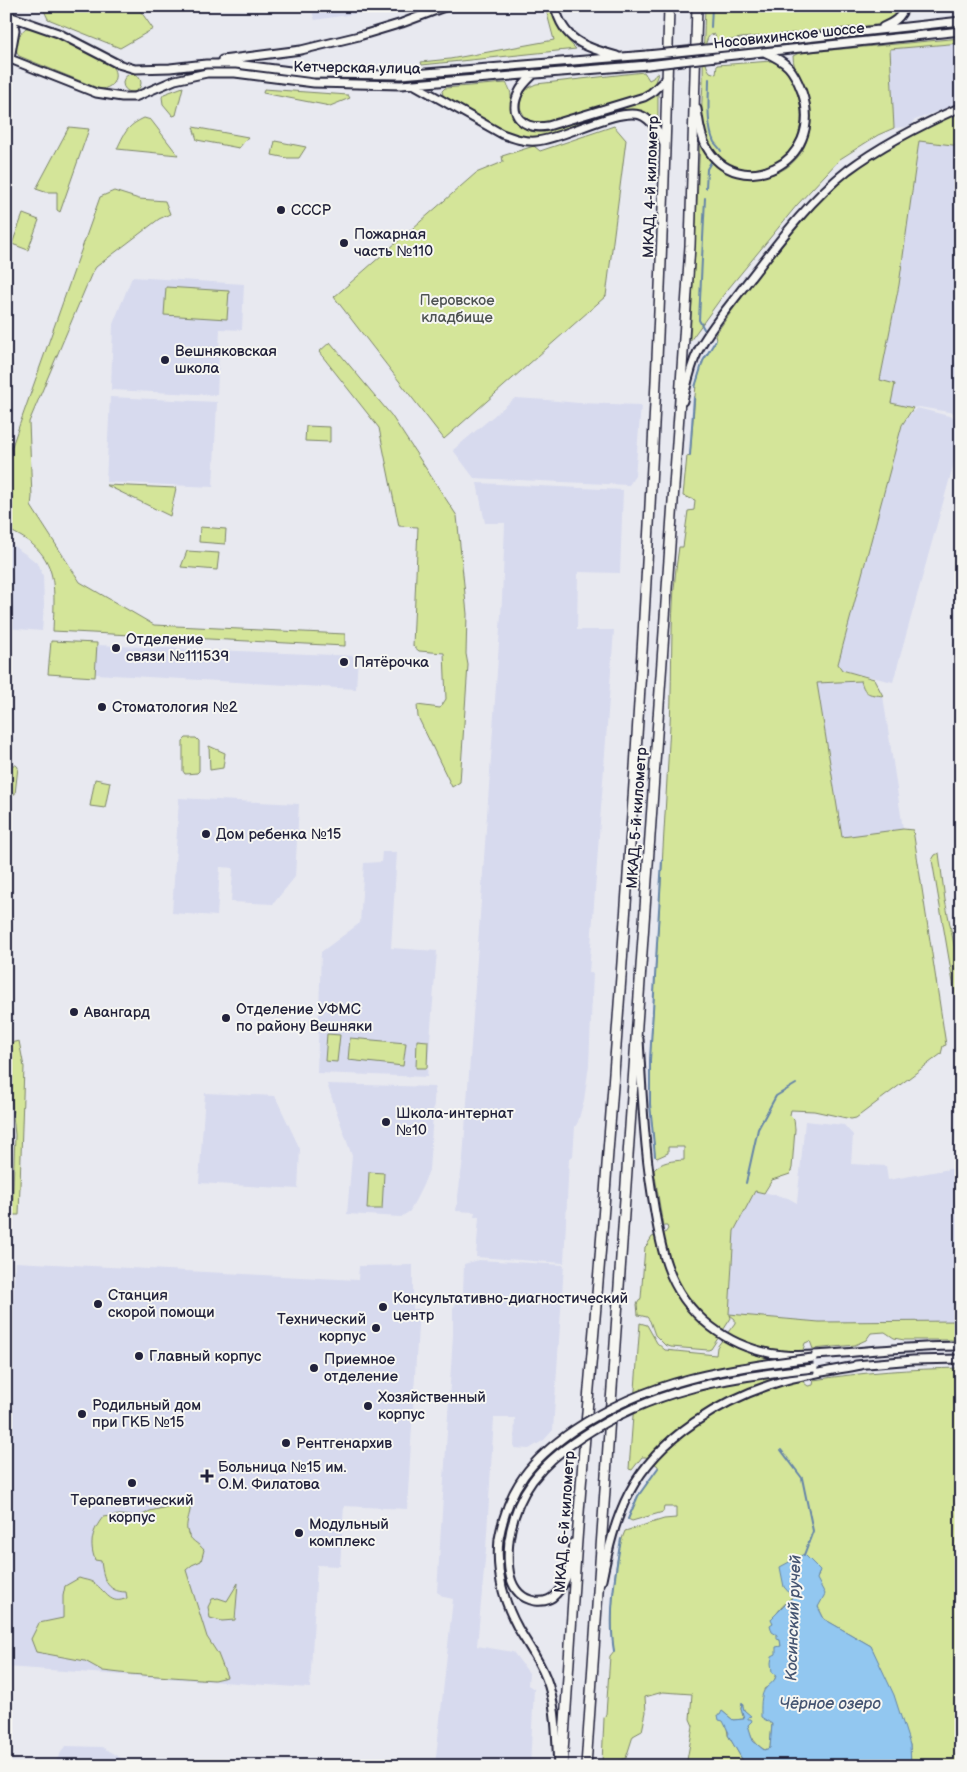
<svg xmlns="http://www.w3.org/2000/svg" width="967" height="1772" viewBox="0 0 967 1772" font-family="'Balsamiq Sans',sans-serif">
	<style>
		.built { fill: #d7daee }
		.green { fill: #d4e599; stroke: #7b846a }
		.water { fill: #92c7f0; stroke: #6585a8 }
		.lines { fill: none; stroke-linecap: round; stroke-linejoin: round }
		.stream { stroke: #6585a8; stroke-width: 2 }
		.secondary-casing { stroke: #22223b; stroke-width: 11 }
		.trunk-casing { stroke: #22223b; stroke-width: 12 }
		.secondary { stroke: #f6f6f2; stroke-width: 7 }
		.trunk { stroke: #f6f6f2; stroke-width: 9 }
		.secondary-bridge-casing { stroke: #22223b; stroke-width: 11; stroke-linecap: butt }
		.secondary-bridge { stroke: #f6f6f2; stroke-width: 7 }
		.poi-dot { fill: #22223b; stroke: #f6f6f2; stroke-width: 2 }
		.labels { text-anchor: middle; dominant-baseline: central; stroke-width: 4; stroke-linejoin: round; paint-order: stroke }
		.street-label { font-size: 15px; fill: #22223b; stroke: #f6f6f2 }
		.poi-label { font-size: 15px; fill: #22223b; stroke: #f6f6f2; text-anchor: start }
		.park-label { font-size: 15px; fill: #4e5352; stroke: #f6f6f2 }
		.water-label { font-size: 16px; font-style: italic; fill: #445471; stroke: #f6f6f2 }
	</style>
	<rect width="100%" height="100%" fill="#e8e9f0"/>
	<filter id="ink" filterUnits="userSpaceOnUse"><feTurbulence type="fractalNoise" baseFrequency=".02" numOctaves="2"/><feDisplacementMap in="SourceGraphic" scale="10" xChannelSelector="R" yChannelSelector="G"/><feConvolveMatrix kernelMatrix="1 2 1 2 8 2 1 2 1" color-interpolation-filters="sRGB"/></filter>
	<g filter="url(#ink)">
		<path class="built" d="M274 6H388L373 11 315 20 312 12Z
			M961 43V102L913 121V124L906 127 894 128 890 49Z
			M919 141 961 146V414L919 407 913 408 890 403 879 381 899 285Z
			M132 277 244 284 242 330 220 329 217 395 111 390 113 324Z
			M110 397 217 402 213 487 106 482Z
			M515 398 547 400 578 403 641 405 635 476 629 485 474 478 453 450Z
			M917 408 961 419V438L893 682 841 670 838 664 902 425 912 412Z
			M477 483 623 490 620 573 578 572 577 630H614L589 973H593L589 1065 584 1100 578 1122 575 1127 573 1156 569 1159 564 1263 476 1257 479 1217H474L475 1212 456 1211 463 1159 502 600 505 523H485Z
			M6 541 31 558 39 565 43 576 44 605 42 631 6 628Z
			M96 645 358 656 356 689 95 674Z
			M862 681 864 690 867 693 883 696 903 829 842 838 817 683Z
			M179 798 299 804 295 877 273 904 231 902 233 868 220 867 217 916 172 913Z
			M382 852H397L391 948 437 951 427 1077 317 1073 321 952 360 923 364 863 381 862Z
			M327 1084 435 1087 429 1170 423 1185 410 1211 401 1217 347 1214 352 1156Z
			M205 1093 275 1096 300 1149 298 1189 199 1183Z
			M805 1121 844 1125 853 1135 851 1164 886 1166 888 1180 961 1167V1321L819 1322 729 1314 734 1231 755 1190 788 1198 797 1203Z
			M479 1260 564 1265 553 1430 544 1440 529 1449 514 1448 515 1418H494L486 1549 477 1646 513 1652 529 1673 528 1685 534 1689 530 1766H435L453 1599 444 1597 437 1592 453 1335V1308L463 1293 464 1264Z
			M15 1262 358 1280 359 1266 413 1265V1309H419L407 1509 344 1506 340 1566 317 1565 310 1688 6 1667V1447Z
			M65 1746 102 1747 134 1766H53Z"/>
		<path class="green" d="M42 6H137L153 29 120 48 48 19Z
			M545 6H552C555 24 563 36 576 49L422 65 421 62 450 59 554 40Z
			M705 6H902C895 22 883 24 867 26L741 38 716 43 715 34 710 35C703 42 703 64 710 72L716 74 717 65 772 61C785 66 793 80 797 92 822 174 722 194 705 135 700 118 702 100 703 82 703 57 704 32 705 6Z
			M26 28C40 27 106 56 113 68 116 72 116 78 113 83 110 87 105 89 100 89L19 56C13 49 18 34 26 28Z
			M961 38V43L890 49 894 128 878 135 840 159 797 205 724 294 690 341 700 142C711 162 726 176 750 177 796 179 818 140 808 99 805 83 793 72 793 56L799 53Z
			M644 72 649 80 653 78 656 73 658 74 653 87 642 95 547 122C533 124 525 121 520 107 521 95 524 89 536 84Z
			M123 83a9 9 0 1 1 18 0a9 9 0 1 1-18 0Z
			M506 83C512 91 511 96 511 106 512 125 527 134 545 132L645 100 658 93V126C653 122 646 115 640 112 619 103 557 139 529 138 505 138 469 111 447 99L443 95 442 91 445 88Z
			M183 87 176 115 173 116 163 104 162 97 164 94Z
			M264 89 348 95 350 98 330 106 263 93Z
			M961 110V146L919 141 899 285 880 380 895 384 891 403 913 408 902 425 838 664 842 670 874 679 883 696C870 694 865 696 861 681L817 683 842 837 903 829 913 830 946 1045 943 1046 941 1054 856 1118 851 1119 814 1111 791 1110 790 1115 794 1119 795 1129 792 1168 790 1174 772 1180 764 1193 755 1191 734 1231 729 1314 819 1322 961 1321V1340H904L894 1338 885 1332 871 1333 866 1340 855 1345 813 1349 810 1341 805 1343 803 1350V1379L804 1383 808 1386 813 1385 814 1380C863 1372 911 1369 961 1368V1766H911L910 1745 871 1646 824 1619 818 1607 816 1579 819 1575C807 1586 776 1606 773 1622 772 1630 778 1634 780 1640 783 1647 778 1676 773 1682 771 1685 767 1687 764 1689L772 1723 770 1748 765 1750C752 1743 748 1731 747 1717L750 1716 744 1710 742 1703 741 1709 744 1719 733 1720 722 1711C723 1720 728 1728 728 1735L746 1766H686L693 1726 690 1719 692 1694 663 1692 645 1697 646 1712 642 1731 633 1736 626 1758 609 1766 602 1763 604 1718 606 1714 610 1656 614 1651C609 1625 614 1555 625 1531L664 1519 676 1518V1507H664L663 1512 632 1521 628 1519 638 1496 658 1468V1466L646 1457H642L632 1470 629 1469 640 1323 647 1325 657 1343 665 1350 716 1355 717 1347 735 1323V1319L730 1315 731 1318 711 1349 708 1350 671 1347 665 1345 655 1335 650 1321 647 1317 638 1315 637 1304 641 1298 645 1247 647 1245 652 1237 665 1233 668 1229 667 1226H663L654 1170C662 1161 672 1161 684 1160V1147H668V1153L657 1158 655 1156 650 1104V1060C657 948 664 837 670 725 673 666 669 606 679 547H683L688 511 694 510 695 500 683 496 687 456 690 455 696 384 703 361 716 340 715 335C756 276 809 203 867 161 895 140 929 126 961 110Z
			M144 118 151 120 178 155 117 149C125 132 127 126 144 118Z
			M614 126 626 140 606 296 444 439 334 297 476 173 503 162 502 156 534 146 540 151Z
			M69 127 89 129 60 212 57 210V192H45L36 189Z
			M193 127 248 137 239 148 197 140Z
			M275 141 306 147 299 158H287L272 155Z
			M114 191 139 199 165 201 170 214 159 219 96 267 91 275 29 422 32 497 31 506 80 582 154 625 345 634V646L53 631C55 581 59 552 6 529V463L100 197Z
			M23 214 39 220 28 250 12 244Z
			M166 287 229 291 227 319 164 315Z
			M330 342 391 415 457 516 467 614 466 654 468 665 460 782 452 787 418 717 417 705 440 708 446 699 444 653 419 651 413 646 418 527 399 526 379 428 319 352Z
			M306 426 330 427V442L305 441Z
			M106 485 176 488 170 516Z
			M200 527 226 529 225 544 199 542Z
			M187 551 219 553 217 570 181 567Z
			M51 641 97 643 95 677 48 674Z
			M186 738H196L199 741V771L197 773 185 774 183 771V741Z
			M209 746 225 753 223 768 210 770Z
			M6 765H16L18 767 15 794H6Z
			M95 779 110 782 105 808 90 806Z
			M939 853 945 900 961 979V1029L932 860 935 855Z
			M327 1034 340 1035 337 1062 325 1061Z
			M350 1038 406 1043 403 1066 348 1060Z
			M417 1040 428 1041 427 1068H416Z
			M19 1041 24 1067 19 1215H12L15 1135 6 1044Z
			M369 1172 384 1173 382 1209H367Z
			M185 1497C197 1505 185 1518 187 1530 189 1541 199 1543 204 1550L201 1561 192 1565 186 1570 207 1637 218 1654 227 1677 214 1680 129 1674 103 1671 85 1661 36 1652 31 1639 39 1623 63 1618V1596L65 1586 79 1578C84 1580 90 1580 94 1583 107 1592 110 1606 127 1598L126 1592C106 1592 103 1577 101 1561L95 1560C89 1543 92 1531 103 1517L120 1515 139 1517 150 1511 167 1507Z
			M238 1583 235 1620 222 1621 210 1618 208 1607 212 1599 218 1598 227 1601Z"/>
		<path class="water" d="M804 1554 820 1570 817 1579 825 1594 818 1607 824 1619 871 1646 894 1695 910 1745 911 1766H746L728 1735 729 1733 723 1721 719 1720 718 1715H720L722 1711 733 1720 744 1719 741 1709 742 1702 744 1710 751 1716 748 1717V1719H751L752 1721 748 1725 753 1741 764 1750 770 1748 772 1724 761 1717C761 1708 760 1694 766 1688 771 1683 774 1682 777 1675L772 1672 771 1663 772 1656 776 1654V1647L781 1646 780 1640 777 1639V1635L772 1632 770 1625 773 1623 771 1619 793 1597 784 1587 780 1567Z"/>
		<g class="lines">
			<path class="stream" d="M711 27 712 6
				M709 79C709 97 706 125 714 142 716 145 720 148 721 151
				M706 188 707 169 711 162
				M704 329 699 320 705 198
				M695 387 703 361 716 340
				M690 455 694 397
				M655 1156 650 1104V1060L662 860
				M746 1183 758 1129 776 1096 796 1084
				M781 1450 802 1478 813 1531 804 1555
				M628 1519 638 1496 658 1468
				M614 1651C608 1616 615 1574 621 1539"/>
			<g class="secondary-casing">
				<path id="secondary" d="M555 6C563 41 585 47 617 56
					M6 16 13 20 15 30 10 59 96 93 122 97H135L175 80 207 73H235L314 83 401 85 648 65
					M9 16 58 33 118 64 135 69 170 68 206 64H236L314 74 401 75 647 55
					M883 27C894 22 901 18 905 6
					M716 48 961 21
					M716 57 961 31
					M222 60 301 50 359 36 402 23 447 6
					M534 74C529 79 522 85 519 92 507 116 524 130 548 126L644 97 651 93 668 77
					M413 84 502 134C513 138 524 142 536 141 564 139 615 108 640 115 646 117 651 122 655 127 659 132 662 137 664 144
					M697 109C699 121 700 135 706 146 737 203 827 165 802 92 793 68 787 62 764 52
					M683 401C687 384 690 367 698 351 710 328 727 309 742 289 774 248 807 202 848 170 883 144 921 125 961 107
					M639 1039C642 1091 644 1143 652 1194 656 1218 659 1242 667 1265 684 1315 729 1350 783 1355 807 1357 831 1354 855 1352 890 1349 925 1346 961 1346
					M856 1365 913 1360 961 1359
					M499 1539C496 1570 503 1601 518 1628 528 1645 539 1660 546 1678 557 1706 556 1736 558 1766
					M509 1540C507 1562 506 1596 535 1601 543 1602 551 1600 556 1594 569 1581 571 1561 573 1543
					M602 1580C608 1550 615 1520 629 1493 659 1436 722 1399 782 1381 808 1374 835 1370 861 1365"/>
			</g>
			<g class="trunk-casing">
				<path id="trunk" d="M562 1766C569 1669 574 1571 582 1474 590 1371 600 1268 607 1165 637 779 660 393 669 6
					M586 1766 679 414 690 246 697 6"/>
			</g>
			<use href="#secondary" class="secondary"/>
			<use href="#trunk" class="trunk"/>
			<g class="secondary-bridge-casing">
				<path id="secondary-bridge" d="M647 55 716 48
					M648 65 716 57
					M499 1539C508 1487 532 1459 574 1430 648 1380 726 1368 813 1358
					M509 1540C516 1492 541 1464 580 1438 652 1389 729 1377 814 1368"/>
			</g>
			<use href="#secondary-bridge" class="secondary-bridge"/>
		</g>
	</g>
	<g class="poi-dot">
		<circle cx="281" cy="210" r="5"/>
		<circle cx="344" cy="243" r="5"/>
		<circle cx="165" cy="360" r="5"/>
		<circle cx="116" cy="648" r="5"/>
		<circle cx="344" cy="662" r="5"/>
		<circle cx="102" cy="707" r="5"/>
		<circle cx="206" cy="834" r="5"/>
		<circle cx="74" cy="1012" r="5"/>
		<circle cx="226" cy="1018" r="5"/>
		<circle cx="386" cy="1122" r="5"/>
		<circle cx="98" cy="1304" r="5"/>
		<circle cx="383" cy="1307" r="5"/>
		<circle cx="376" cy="1328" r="5"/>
		<circle cx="139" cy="1356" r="5"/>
		<circle cx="314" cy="1368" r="5"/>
		<circle cx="368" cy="1406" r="5"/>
		<circle cx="82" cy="1414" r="5"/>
		<circle cx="286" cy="1443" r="5"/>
		<path d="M204.5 1468.5h5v5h5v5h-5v5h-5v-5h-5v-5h5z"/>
		<circle cx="132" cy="1483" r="5"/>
		<circle cx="299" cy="1533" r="5"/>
	</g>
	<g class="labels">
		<g class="street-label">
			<text transform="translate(789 36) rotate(-6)">Носовихинское шоссе</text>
			<text transform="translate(357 68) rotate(1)">Кетчерская улица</text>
			<text transform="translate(651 187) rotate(-88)">МКАД, 4-й километр</text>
			<text transform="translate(637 818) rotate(-86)">МКАД, 5-й километр</text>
			<text transform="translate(565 1522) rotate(-86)">МКАД, 6-й километр</text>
		</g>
		<g class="poi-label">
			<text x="291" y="210">СССР</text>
			<text x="354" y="234">Пожарная<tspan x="354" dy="17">часть №110</tspan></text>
			<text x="175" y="351">Вешняковская<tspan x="175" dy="17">школа</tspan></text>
			<text x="126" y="639">Отделение<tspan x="126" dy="17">связи №111539</tspan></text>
			<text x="354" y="662">Пятёрочка</text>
			<text x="112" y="707">Стоматология №2</text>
			<text x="216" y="834">Дом ребенка №15</text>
			<text x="236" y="1009">Отделение УФМС<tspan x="236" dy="17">по району Вешняки</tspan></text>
			<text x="84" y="1012">Авангард</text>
			<text x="396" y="1113">Школа-интернат<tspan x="396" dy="17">№10</tspan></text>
			<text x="108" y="1295">Станция<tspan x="108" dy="17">скорой помощи</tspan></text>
			<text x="393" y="1298">Консультативно-диагностический<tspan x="393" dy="17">центр</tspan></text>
			<text x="366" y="1319" text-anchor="end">Технический<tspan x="366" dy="17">корпус</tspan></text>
			<text x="149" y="1356">Главный корпус</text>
			<text x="324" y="1359">Приемное<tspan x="324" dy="17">отделение</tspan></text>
			<text x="378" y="1397">Хозяйственный<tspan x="378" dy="17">корпус</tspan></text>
			<text x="92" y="1405">Родильный дом<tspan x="92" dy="17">при ГКБ №15</tspan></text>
			<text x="296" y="1443">Рентгенархив</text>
			<text x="218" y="1467">Больница №15 им.<tspan x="218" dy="17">О.М. Филатова</tspan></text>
			<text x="132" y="1500" text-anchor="middle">Терапевтический<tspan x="132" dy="17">корпус</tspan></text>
			<text x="309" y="1524">Модульный<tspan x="309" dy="17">комплекс</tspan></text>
		</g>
		<g class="park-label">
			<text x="457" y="300">Перовское<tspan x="457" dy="17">кладбище</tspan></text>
		</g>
		<g class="water-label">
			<text transform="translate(794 1618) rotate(-88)">Косинский ручей</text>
			<text x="830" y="1704">Чёрное озеро</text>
		</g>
	</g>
	<rect width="967" height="1772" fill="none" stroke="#f6f6f2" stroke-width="25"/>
	<rect x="12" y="12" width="942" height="1747" fill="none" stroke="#22223b" stroke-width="2" filter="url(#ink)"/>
</svg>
